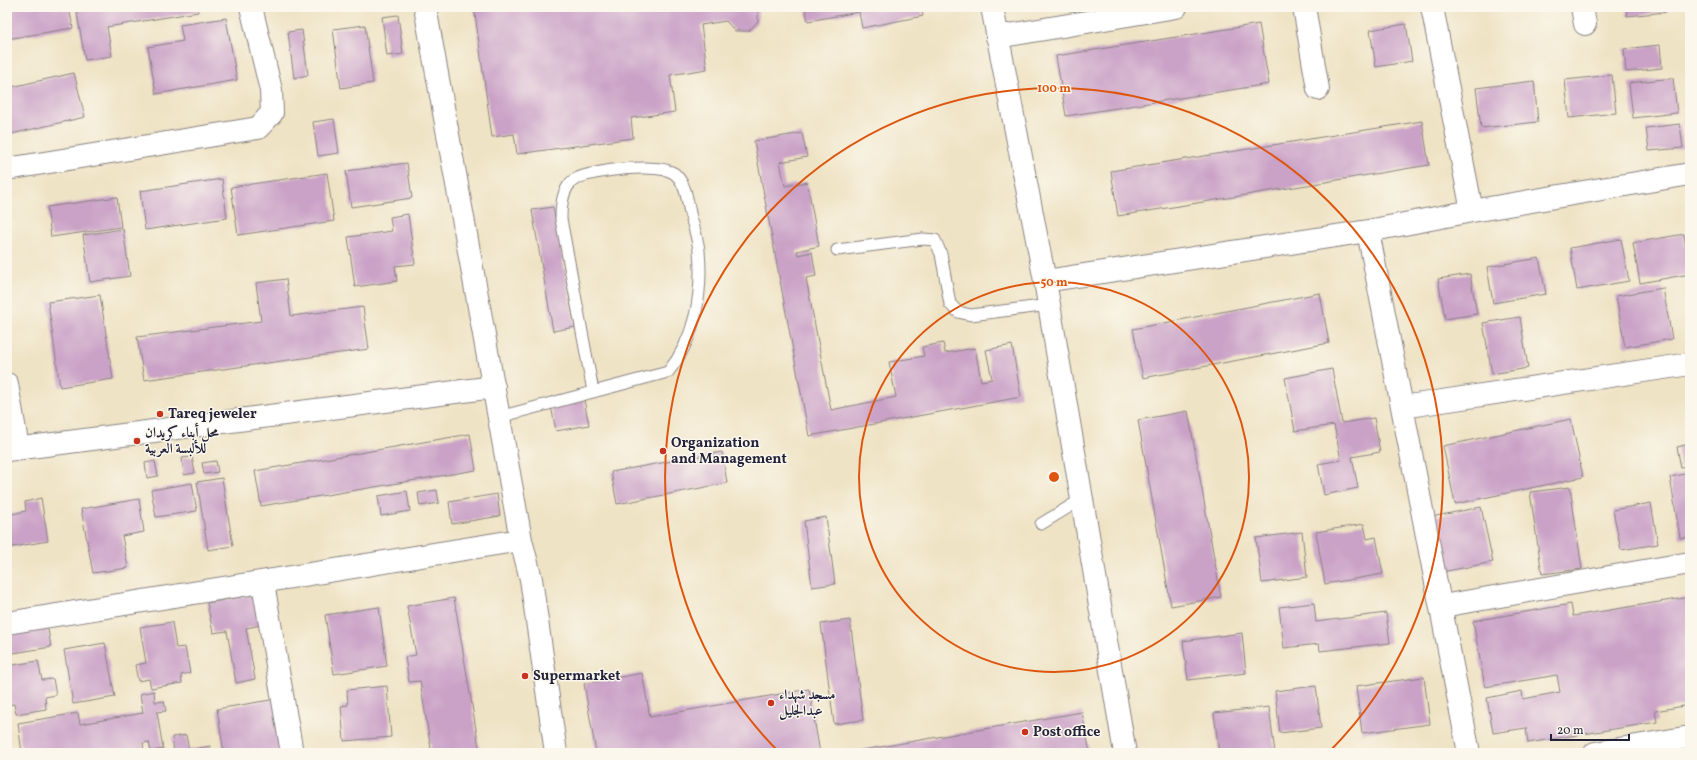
<svg xmlns="http://www.w3.org/2000/svg" width="1697" height="760" viewBox="0 0 1697 760" font-family="Vollkorn,Amiri,serif">
	<style>
		.building { fill: #caa2c7 }
		.lines { fill: none; stroke-linecap: round; stroke-linejoin: round }
		.lane-casing { stroke: #888280; stroke-width: 13 }
		.street-casing { stroke: #888280; stroke-width: 24 }
		.lane { stroke: #fff; stroke-width: 11 }
		.street { stroke: #fff; stroke-width: 22 }
		.ring { fill: none; stroke: #de560e; stroke-width: 2 }
		.poi-dot { fill: #c8321e; stroke: #fbf7ec; stroke-width: 1.5 }
		.labels { text-anchor: middle; dominant-baseline: central; stroke-width: 3; stroke-linejoin: round; paint-order: stroke }
		.poi-label { font-size: 14px; font-weight: bold; fill: #22223b; stroke: #fbf7ec; text-anchor: start }
		.centre { fill: #de560e; stroke: #fbf7ec; stroke-width: 2 }
		.ring-label { font-size: 12px; text-anchor: middle; font-weight: bold; fill: #de560e; stroke: #fbf7ec; stroke-width: 3; stroke-linejoin: round; paint-order: stroke }
	</style>
	<rect width="100%" height="100%" fill="#fbf7ec"/>
	<filter id="ink" filterUnits="userSpaceOnUse"><feTurbulence type="fractalNoise" baseFrequency=".025" numOctaves="2"/><feDisplacementMap in="SourceGraphic" scale="8" xChannelSelector="R" yChannelSelector="G"/><feConvolveMatrix kernelMatrix="1 2 1 2 8 2 1 2 1" color-interpolation-filters="sRGB"/></filter>
	<filter id="wash" filterUnits="userSpaceOnUse"><feTurbulence type="fractalNoise" baseFrequency=".012" numOctaves="4" result="noise"/><feDisplacementMap in="SourceGraphic" scale="16" xChannelSelector="R" yChannelSelector="G"/><feGaussianBlur stdDeviation="0.9" result="paint"/><feColorMatrix in="noise" values="0 0 0 0 0 0 0 0 0 0 0 0 0 0 0 0 0 1.4 0 .05"/><feComposite in="paint" operator="in"/></filter>
	<g filter="url(#wash)">
		<rect width="100%" height="100%" fill="#efe3c5"/>
		<g id="blocks">
			<path class="building" d="M7 7H69L73 28 7 39Z
				M76 7H197L198 12 107 27 112 56 85 60Z
				M474 7H700L701 10 723 7H758V21L749 31H735L726 21 701 25 707 69 670 75 675 112 631 118 633 138 517 154 514 134 492 137Z
				M805 7H921L923 16 862 28 859 12 808 21Z
				M1626 7H1665L1666 12 1627 16Z
				M398 15 403 54 387 56 382 17Z
				M226 18 237 80 156 94 148 47 183 41 180 25Z
				M1259 24 1269 84 1066 116 1056 56Z
				M1406 24 1412 61 1376 67 1370 30Z
				M365 25 373 83 341 88 333 29Z
				M302 30 308 75 294 78 288 32Z
				M1660 45 1662 68 1626 72 1624 49Z
				M74 73 85 117 7 135V88Z
				M1612 75 1616 113 1569 118 1565 80Z
				M1673 78 1677 113 1633 118 1629 83Z
				M1534 81 1538 122 1481 128 1476 88Z
				M1685 103H1690V141H1689Z
				M334 119 339 153 318 156 313 122Z
				M1422 121 1429 165 1118 216 1111 171Z
				M1680 124 1683 148 1649 151 1646 128Z
				M802 133 807 157 780 162 785 186 807 182 819 246 797 251 798 255 812 252 816 276 806 278 831 410 896 397 889 362 924 356 922 347 943 343 945 353 975 348 981 381 992 379 986 350 1012 345 1021 397 809 436 754 141Z
				M407 163 412 198 351 207 346 171Z
				M327 173 334 221 238 235 231 187Z
				M222 179 227 218 145 230 140 191Z
				M117 197 121 227 51 237 47 207Z
				M553 207 575 327 553 331 532 210Z
				M408 214 415 264 395 266 397 281 355 287 348 237 392 231 390 217Z
				M123 229 130 276 90 282 83 235Z
				M1684 234 1690 274 1640 283 1633 243Z
				M1621 239 1629 281 1577 290 1570 248Z
				M1539 258 1546 294 1493 303 1487 267Z
				M1470 274 1477 314 1445 319 1438 279Z
				M286 279 291 316 363 307 369 349 144 380 137 337 261 321 256 283Z
				M1663 288 1672 339 1625 347 1616 296Z
				M1320 293 1329 343 1143 378 1133 329Z
				M100 295 113 379 60 387 48 302Z
				M1520 317 1528 368 1492 374 1483 323Z
				M1332 369 1342 423 1374 418 1380 452 1352 457 1358 488 1324 495 1318 464 1341 460 1334 425 1295 431 1285 378Z
				M584 400 589 425 556 431 551 406Z
				M1188 411 1221 597 1171 606 1138 420Z
				M1571 419 1583 477 1455 504 1443 446Z
				M470 434 476 470 261 506 255 471Z
				M1690 444V467L1681 468 1677 447Z
				M722 452 727 483 617 504 611 472Z
				M192 457 195 473 184 475 182 458Z
				M155 461 158 476 147 478 145 463Z
				M216 461 218 472 204 474 202 463Z
				M1690 473V537L1680 538 1670 477Z
				M222 478 233 546 208 550 197 482Z
				M192 483 197 511 156 517 151 490Z
				M1570 487 1582 569 1542 574 1530 492Z
				M437 490 439 503 420 506 418 493Z
				M407 491 410 511 381 516 378 496Z
				M497 494 500 516 452 524 449 502Z
				M41 498 48 541 7 548V515L26 511 25 502Z
				M139 499 144 532 122 536 128 568 93 573 81 509Z
				M1651 503 1658 544 1621 550 1613 510Z
				M1481 507 1493 562 1442 572 1431 517Z
				M826 517 835 584 812 587 804 521Z
				M1364 524 1367 539 1376 537 1383 574 1325 584 1316 532Z
				M1302 532 1307 577 1262 583 1256 538Z
				M256 594 261 625 246 628 255 679 236 683 227 631 213 633 207 603Z
				M1690 597V705L1655 711 1657 722 1528 743 1526 728 1493 733 1487 698 1522 691 1523 699 1560 692 1557 675 1485 687 1473 621 1571 604 1573 616Z
				M454 598 480 753H419V751L431 749 420 681 409 682 405 657 416 655 407 606Z
				M1314 603 1316 622 1386 613 1390 643 1320 651 1319 644 1284 648 1279 607Z
				M379 607 387 666 334 674 325 615Z
				M850 620 863 720 834 724 821 624Z
				M172 622 176 648 185 647 190 673 181 675 182 683 151 688 149 679 138 681 135 665 146 663 140 627Z
				M47 623 51 647 7 654V630Z
				M1242 633 1246 673 1188 680 1183 641Z
				M105 643 115 697 73 704 64 650Z
				M38 661 42 680 53 679 56 695 45 697 46 709 16 714 14 704 7 705V686H11L7 666Z
				M642 673 650 717 809 689 820 753H596L584 684Z
				M1424 677 1430 724 1362 733 1356 686Z
				M387 686 391 737 344 741 341 706 348 705 347 690Z
				M1316 686 1321 728 1280 733 1275 691Z
				M154 691 155 702 164 701 166 711 157 712 163 749 151 751 149 742 143 743 144 752 138 753H22L18 723 78 713 80 724 143 713 140 694Z
				M282 698 292 753H224L217 709Z
				M1269 707 1275 753H1219L1214 713Z
				M1082 712 1090 753H851V752Z
				M186 735 189 750 210 746 211 753H174L172 737Z
				M1389 750 1390 753H1375V752Z"/>
		</g>
	</g>
	<g filter="url(#ink)">
		<use href="#blocks" fill-opacity="0" stroke="#888280" stroke-width="1"/>
		<g class="lines">
			<g class="lane-casing">
				<path id="lane" d="M837 250 923 239 935 240 941 254 950 304 958 312 971 315 1049 305
					M499 417 668 372C695 339 703 294 699 251 698 239 693 225 690 213 687 199 686 184 675 174 661 162 590 170 574 180 562 188 561 206 561 219L593 391
					M1041 524 1082 499"/>
			</g>
			<g class="street-casing">
				<path id="street" d="M425 7 521 540 531 579 556 753
					M992 7 1045 281 1125 753
					M1304 7 1318 89
					M1432 7 1472 211
					M1582 7 1585 24
					M997 37 1176 7
					M7 169 258 128 272 113 271 90 251 7
					M1368 231 1469 753
					M1045 281 1368 231 1472 211 1690 174
					M7 384 18 448
					M1402 407 1690 364
					M7 450 494 387
					M263 583 292 753
					M1442 606 1690 563
					M7 623 521 540
					M1595 753 1690 737"/>
			</g>
			<use href="#lane" class="lane"/>
			<use href="#street" class="street"/>
		</g>
	</g>
	<g class="ring">
		<circle cx="1054" cy="477" r="195"/>
		<path d="M779 752A389 389 0 1 1 1329 752"/>
	</g>
	<g class="poi-dot">
		<circle cx="160" cy="414" r="4"/>
		<circle cx="137" cy="441" r="4"/>
		<circle cx="663" cy="451" r="4"/>
		<circle cx="525" cy="676" r="4"/>
		<circle cx="771" cy="703" r="4"/>
		<circle cx="1025" cy="732" r="4"/>
	</g>
	<g class="labels">
		<g class="poi-label">
			<text x="168" y="414">Tareq jeweler</text>
			<text x="145" y="433">محل أبناء كريدان<tspan x="145" dy="16">للألبسة العربية</tspan></text>
			<text x="671" y="443">Organization<tspan x="671" dy="16">and Management</tspan></text>
			<text x="533" y="676">Supermarket</text>
			<text x="779" y="695">مسجد شهداء<tspan x="779" dy="16">عبدالجليل</tspan></text>
			<text x="1033" y="732">Post office</text>
		</g>
	</g>
	<circle cx="1054" cy="477" r="6" class="centre"/>
	<g class="ring-label">
		<text x="1054" y="92">100 m</text>
		<text x="1054" y="286">50 m</text>
	</g>
	<rect width="1697" height="760" fill="none" stroke="#fbf7ec" stroke-width="24"/>
	<path d="M1551 734v6h78v-6" fill="none" stroke="#22223b" stroke-width="2"/>
	<text x="1557" y="734" font-size="12" fill="#22223b" stroke="#fbf7ec" stroke-width="3" paint-order="stroke">20 m</text>
</svg>
